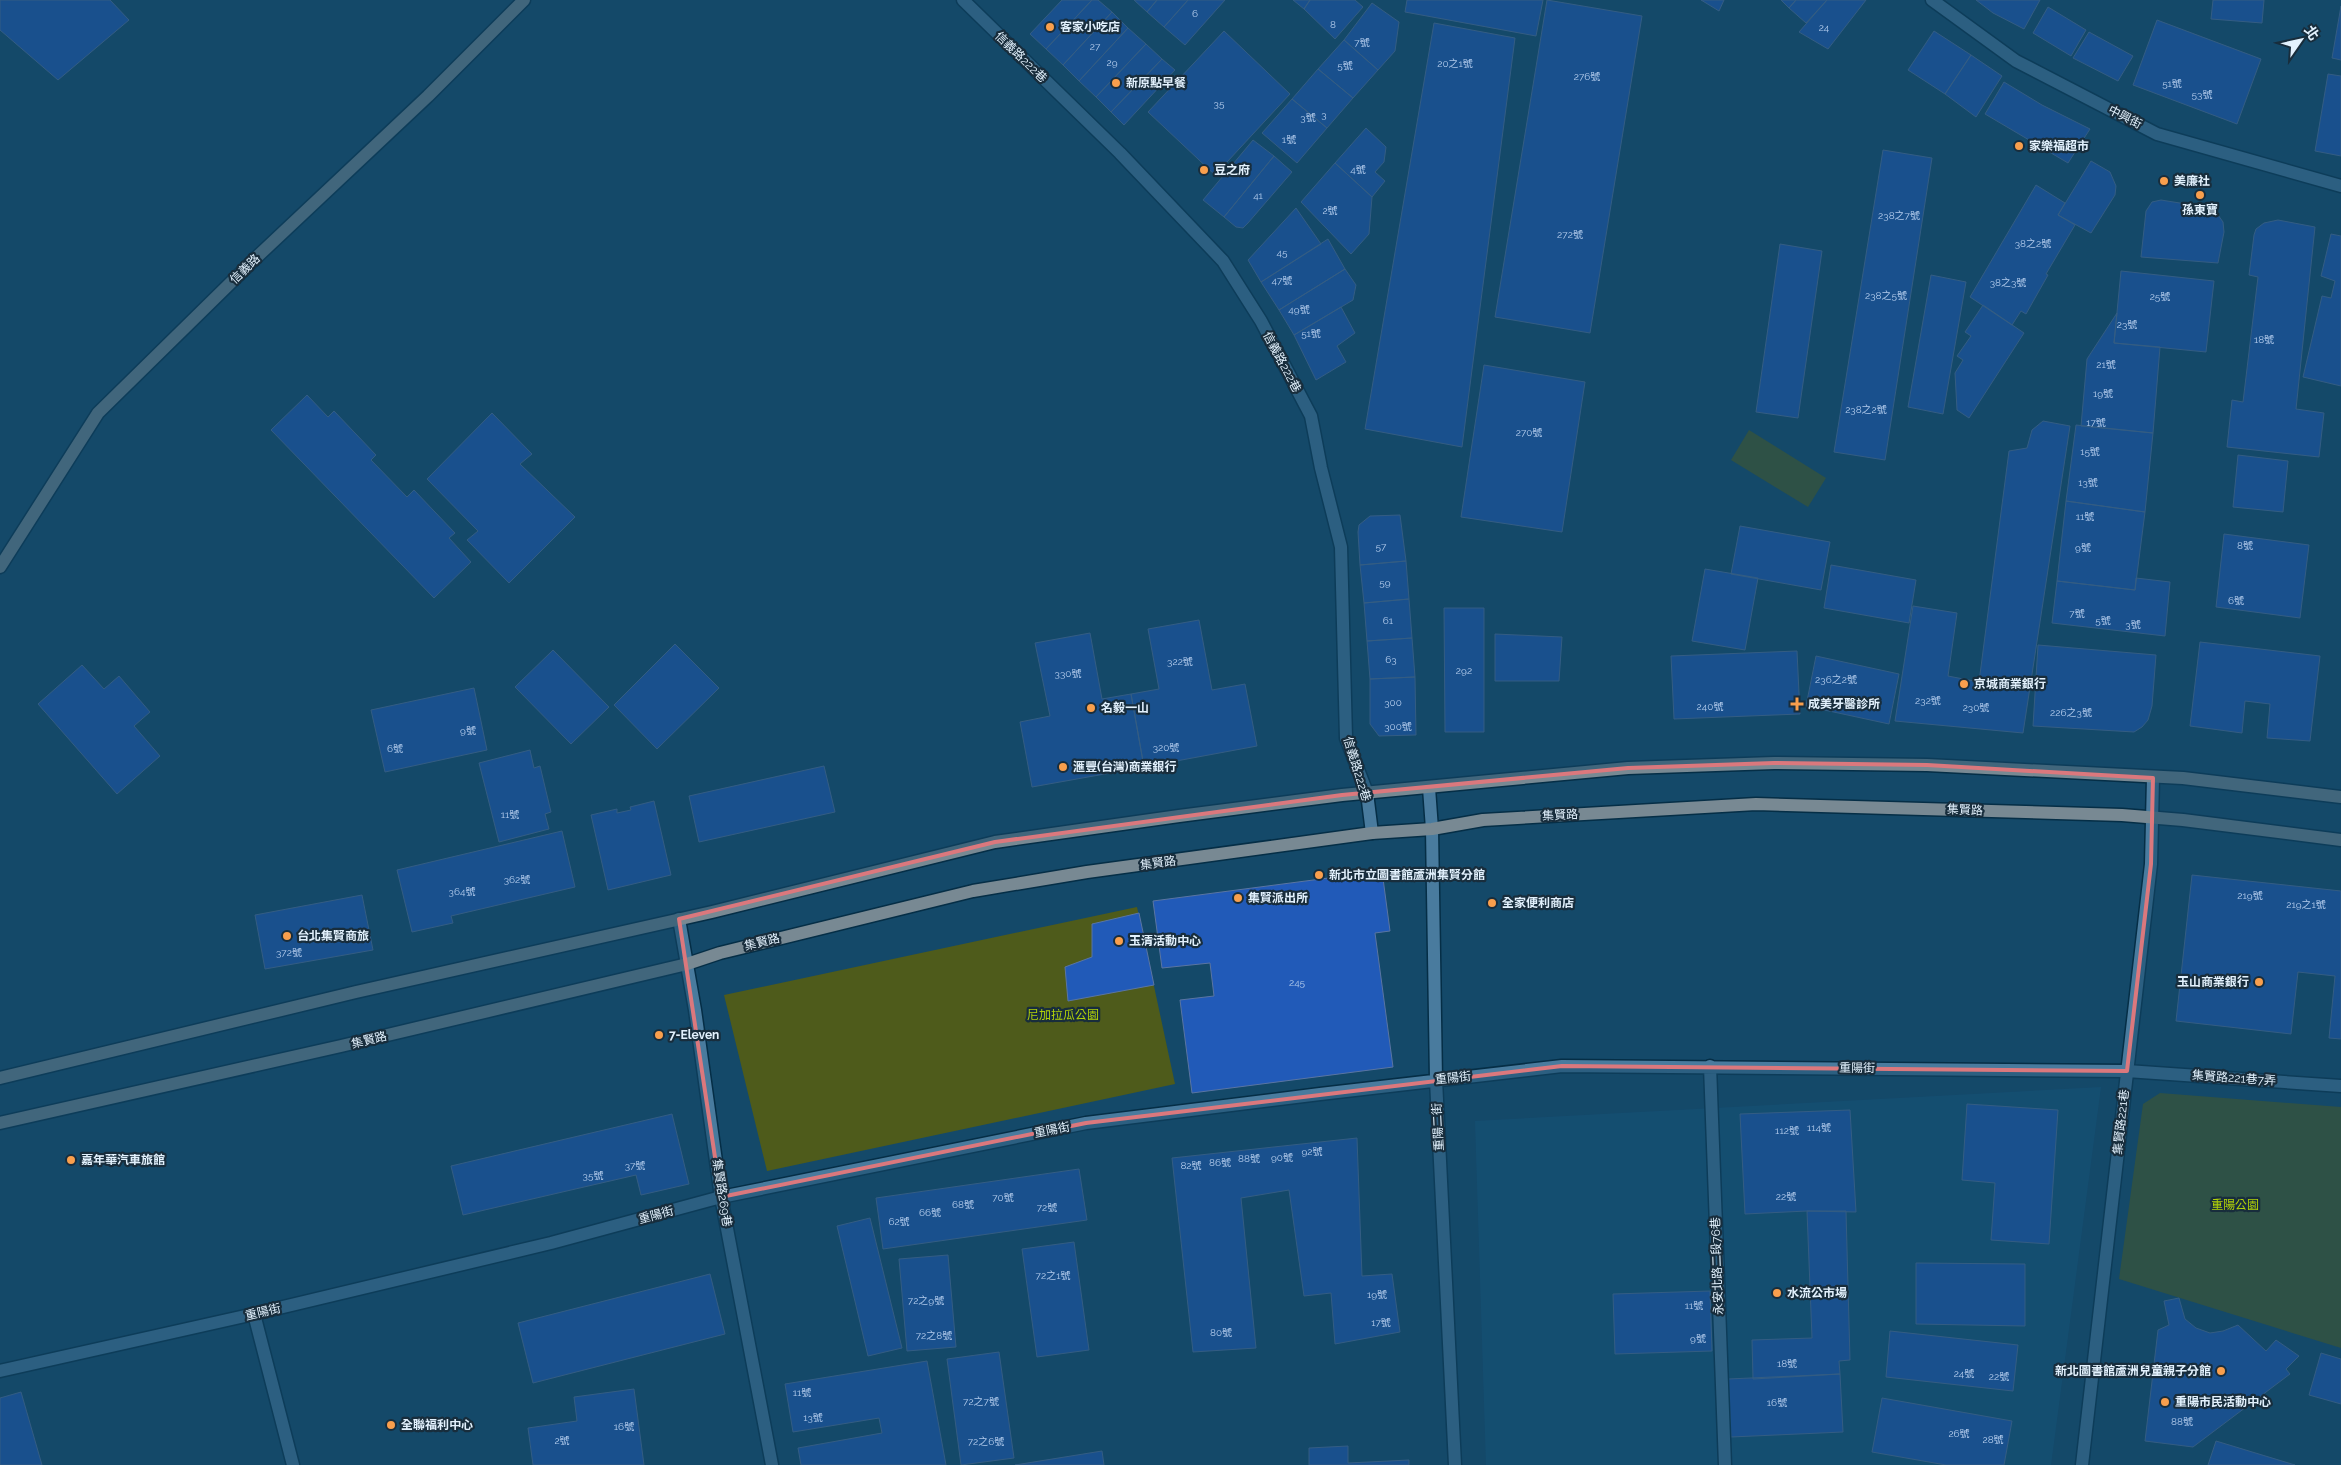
<svg xmlns="http://www.w3.org/2000/svg" width="2341" height="1465" viewBox="0 0 2341 1465" font-family="Raleway,'Noto Sans TC',sans-serif">
	<style>
		.built { fill: #155479 }
		.green { fill: #4e5b1b }
		.building { fill: #215ab8; stroke: #5a75a2 }
		.lines { fill: none; stroke-linecap: round; stroke-linejoin: round }
		.street-casing { stroke: #052e46; stroke-width: 15 }
		.secondary-casing { stroke: #052e46; stroke-width: 15 }
		.street { stroke: #497b9e; stroke-width: 12 }
		.secondary { stroke: #788993; stroke-width: 12 }
		.marked { fill: none; stroke: #db787d; stroke-width: 4; stroke-linejoin: round }
		.poi-dot { fill: #f99f4d; stroke: #182d3c; stroke-width: 2 }
		.labels { text-anchor: middle; dominant-baseline: central; stroke-width: 4.5; stroke-linejoin: round; paint-order: stroke }
		.number-label { font-size: 10px; fill: #b2cbec }
		.poi-label { font-size: 12px; font-weight: bold; fill: #e2f1fd; stroke: #182d3c; text-anchor: start }
		.street-label { font-size: 12px; fill: #e2f1fd; stroke: #182d3c }
		.park-label { font-size: 12px; fill: #b1d109; stroke: #182d3c }
	</style>
	<rect width="100%" height="100%" fill="#144969"/>
	<path class="built" d="M2101 1087 2051 1465H1486L1475 1121Z"/>
	<path class="green" d="M1749 430 1826 478 1808 507 1731 460Z
		M1137 907 1175 1084 767 1171 724 995Z
		M2160 1093 2341 1107V1348L2119 1279 2143 1104Z"/>
	<path class="building" d="M0 0H110L129 20 58 80 0 30Z
		M1062 0H1092L1046 49 1030 34Z
		M1092 0H1098L1112 12 1063 65 1046 49Z
		M1134 0H1157L1147 12Z
		M1157 0H1188L1164 27 1147 12Z
		M1188 0H1225L1185 45 1164 27Z
		M1293 0H1310L1304 9Z
		M1310 0H1355L1363 7 1335 39 1304 9Z
		M1407 0H1543L1536 36 1405 12Z
		M1547 0 1642 16 1590 333 1495 317Z
		M1701 0H1724L1719 11Z
		M1781 0H1796L1789 8Z
		M1796 0H1827L1806 23 1789 8Z
		M1827 0H1866L1828 49 1799 32Z
		M1976 0H2040L2024 29 1993 13Z
		M2213 0H2264L2262 23 2211 19Z
		M1372 3 1399 22 1395 51 1378 70 1344 40Z
		M2341 6V60L2332 58Z
		M2048 7 2086 30 2071 56 2033 33Z
		M1112 12 1128 28 1079 81 1063 65Z
		M2157 20 2261 59 2237 124 2133 85Z
		M1434 23 1515 38 1462 447 1365 429Z
		M1128 28 1146 44 1096 97 1079 81Z
		M1224 31 1290 94 1215 175 1148 112Z
		M1934 31 1971 55 1945 94 1908 70Z
		M2089 32 2133 56 2118 81 2073 58Z
		M1344 40 1378 70 1353 98 1318 69Z
		M1146 44 1162 59 1111 112 1096 97Z
		M1971 55 2002 76 1976 117 1945 94Z
		M1162 59 1175 70 1124 125 1111 112Z
		M1318 69 1353 98 1327 128 1292 99Z
		M2328 74 2341 76V156L2315 151Z
		M2004 82 2042 105 2090 129 2068 163 1985 114Z
		M1292 99 1327 128 1297 163 1262 133Z
		M1366 128 1386 147 1384 162 1375 172 1385 181 1372 197 1335 163Z
		M1253 140 1274 156 1224 217 1203 200Z
		M1883 150 1932 158 1885 460 1834 452Z
		M1274 156 1292 172 1248 223 1243 228 1236 227 1224 217Z
		M2091 161 2110 172 2116 186 2115 195 2091 233 2058 215Z
		M1335 163 1372 197 1369 234 1351 254 1301 202Z
		M2036 185 2065 203 2058 215 2075 225 2046 274 2048 275 2026 314 2021 311 2012 325 1970 297Z
		M2161 200 2211 208 2218 215 2223 222 2224 232 2218 263 2141 257 2146 211 2152 202Z
		M1296 208 1321 244 1261 282 1248 260Z
		M2278 220 2315 227 2296 409 2324 413 2319 457 2227 447 2232 400 2243 402 2258 277 2249 275 2254 235 2256 229 2264 223Z
		M2331 234 2341 236V386L2303 377 2322 296 2331 298 2335 281 2321 276Z
		M1328 239 1345 269 1279 310 1261 282Z
		M1780 244 1822 251 1798 418 1756 412Z
		M1345 269 1356 285 1353 300 1294 335 1279 310Z
		M2121 271 2214 281 2206 352 2114 343Z
		M1931 275 1966 282 1943 414 1908 407Z
		M1983 305 2024 333 1969 418 1957 410 1955 373 1963 360 1957 356 1971 336 1965 332Z
		M1341 307 1355 333 1337 346 1346 362 1316 380 1294 335Z
		M2117 313 2114 343 2160 347 2153 433 2081 426 2087 359Z
		M1484 365 1585 382 1562 532 1461 517Z
		M307 395 328 417 334 411 376 455 371 460 407 497 414 490 455 533 449 538 471 562 434 598 271 430Z
		M492 413 532 454 520 464 575 517 509 583 467 540 478 531 427 479Z
		M2043 421 2070 426 2023 733 1895 721 1913 606 1957 613 1948 676 1979 682 2009 451 2027 448 2032 430Z
		M2076 425 2153 433 2145 512 2066 501Z
		M2238 455 2288 461 2283 512 2233 507Z
		M2066 501 2145 512 2135 590 2057 581Z
		M1400 515 1406 561 1360 565 1358 532 1359 525 1370 516Z
		M1740 526 1830 542 1821 590 1731 574Z
		M2224 534 2309 545 2300 618 2216 607Z
		M1406 561 1409 599 1364 603 1360 565Z
		M1831 565 1916 580 1909 623 1824 608Z
		M1705 569 1758 578 1745 650 1692 641Z
		M2136 578 2170 582 2165 636 2052 623 2057 581 2135 590Z
		M1409 599 1412 638 1367 641 1364 603Z
		M1444 608H1484V732H1445Z
		M1199 620 1212 690 1245 684 1257 746 1144 767 1131 694 1159 689 1148 629Z
		M1090 633 1102 699 1131 694 1144 767 1032 787 1020 722 1050 716 1035 643Z
		M1495 634 1562 637 1559 681H1495Z
		M1412 638 1415 677 1370 679 1367 641Z
		M2200 642 2320 656 2310 741 2267 738 2270 704 2245 701 2242 733 2190 726Z
		M675 644 719 688 657 749 614 705Z
		M2038 645 2156 655 2152 706 2148 720 2142 727 2134 732 2033 726Z
		M553 650 609 707 571 744 515 687Z
		M1797 651 1800 714 1674 719 1671 656Z
		M1816 656 1899 674 1889 724 1806 706Z
		M82 665 104 689 119 676 150 712 134 726 160 756 117 794 38 704Z
		M1415 677 1416 735 1379 736 1370 724V679Z
		M474 688 487 750 385 772 371 710Z
		M530 750 534 768 540 766 551 812 545 814 549 829 499 842 479 763Z
		M824 766 835 812 699 842 689 796Z
		M654 801 671 875 608 890 591 815 617 809V813L631 810 630 807Z
		M562 831 575 887 451 916 453 923 412 932 397 870Z
		M1382 871 1390 931 1375 933 1393 1067 1192 1093 1180 1000 1214 996 1210 963 1162 968 1153 901Z
		M2192 875 2341 891V1039L2329 1038 2335 976 2298 972 2291 1034 2176 1021Z
		M362 895 373 950 265 969 255 915Z
		M1139 913 1154 985 1068 1001 1065 967 1092 957V924Z
		M1967 1104 2058 1110 2049 1244 1991 1240 1995 1183 1962 1180Z
		M1850 1110 1856 1212 1807 1211 1745 1214 1740 1114Z
		M672 1114 689 1184 641 1195 636 1175 463 1215 451 1166Z
		M1357 1138 1362 1276 1392 1274 1400 1332 1335 1344 1331 1293 1304 1296 1289 1190 1241 1198 1256 1348 1193 1352 1172 1158Z
		M1079 1169 1087 1220 883 1249 876 1198Z
		M1807 1211H1846L1850 1360 1839 1361 1840 1374 1753 1379 1752 1340 1812 1338Z
		M870 1218 902 1348 868 1356 837 1226Z
		M1074 1242 1089 1350 1037 1357 1022 1249Z
		M948 1255 956 1347 907 1351 899 1259Z
		M1916 1263 2025 1264V1326L1916 1324Z
		M710 1274 725 1334 533 1383 518 1323Z
		M1710 1291 1712 1351 1615 1354 1613 1294Z
		M2179 1298 2185 1319 2196 1328 2210 1333 2223 1331 2238 1325 2266 1351 2276 1340 2299 1356 2286 1369 2290 1374 2193 1447 2145 1441 2158 1330 2169 1325 2164 1301Z
		M1890 1331 2018 1345 2013 1391 1886 1377Z
		M999 1352 1014 1458 961 1465 947 1359Z
		M2321 1353 2341 1359V1404L2309 1395Z
		M927 1361 946 1465H801L798 1448 882 1433 879 1418 793 1432 785 1384Z
		M1840 1374 1843 1432 1731 1437 1728 1379Z
		M634 1389 644 1465H533L528 1428 577 1421 574 1397Z
		M21 1392 42 1465H0V1398Z
		M1882 1398 2012 1421 2004 1465H1946L1872 1452Z
		M2216 1441 2295 1465H2208Z
		M1348 1446V1463L1409 1460V1465H1309V1448Z
		M1102 1451 1104 1465H1015Z"/>
	<g class="lines">
		<g class="street-casing">
			<path id="street" d="M963 0 1120 153 1223 261 1261 321 1311 416 1321 468 1341 547 1346 738 1367 793 1372 833
				M1932 0 2016 61 2157 134 2341 186
				M1429 788 1432 829 1436 1080 1455 1465
				M679 919 695 1010 721 1197 772 1465
				M1710 1066 1725 1465
				M254 1314 293 1465
				M0 1371 254 1314 551 1243 721 1197 1086 1123 1320 1094 1562 1066 2127 1071 2341 1086
				M2082 1465 2151 864 2153 778"/>
		</g>
		<g class="secondary-casing">
			<path id="secondary" d="M0 567 98 413 260 254 428 96 524 0
				M0 1078 356 992 712 912 995 842 1179 816 1342 795 1628 768 1774 763 1927 765 2183 778 2341 797
				M0 1123 341 1046 687 964 720 953 973 891 1087 872 1372 833 1432 829 1483 820 1756 804 2122 815 2183 820 2341 840"/>
		</g>
		<use href="#street" class="street"/>
		<use href="#secondary" class="secondary"/>
	</g>
	<path d="M0 0H2341V1465H0ZM1774 763 1927 765 2153 778 2151 864 2127 1071 1562 1066 1086 1123 721 1197 679 919 995 842 1342 795 1628 768Z" fill="#144969" fill-opacity=".55" fill-rule="evenodd"/>
	<path class="marked" d="M1774 763 1927 765 2153 778 2151 864 2127 1071 1562 1066 1086 1123 721 1197 679 919 995 842 1342 795 1628 768Z"/>
	<g class="poi-dot">
		<circle cx="1050" cy="27" r="5"/>
		<circle cx="1116" cy="83" r="5"/>
		<circle cx="2019" cy="146" r="5"/>
		<circle cx="1204" cy="170" r="5"/>
		<circle cx="2164" cy="181" r="5"/>
		<circle cx="2200" cy="195" r="5"/>
		<circle cx="1964" cy="684" r="5"/>
		<path d="M1794.5 696.5h5v5h5v5h-5v5h-5v-5h-5v-5h5z"/>
		<circle cx="1091" cy="708" r="5"/>
		<circle cx="1063" cy="767" r="5"/>
		<circle cx="1319" cy="875" r="5"/>
		<circle cx="1238" cy="898" r="5"/>
		<circle cx="1492" cy="903" r="5"/>
		<circle cx="287" cy="936" r="5"/>
		<circle cx="1119" cy="941" r="5"/>
		<circle cx="2259" cy="982" r="5"/>
		<circle cx="659" cy="1035" r="5"/>
		<circle cx="71" cy="1160" r="5"/>
		<circle cx="1777" cy="1293" r="5"/>
		<circle cx="2221" cy="1371" r="5"/>
		<circle cx="2165" cy="1402" r="5"/>
		<circle cx="391" cy="1425" r="5"/>
	</g>
	<g class="labels">
		<g class="number-label">
			<text x="1195" y="13">6</text>
			<text x="1333" y="24">8</text>
			<text x="1824" y="27">24</text>
			<text x="1362" y="42">7號</text>
			<text x="1095" y="46">27</text>
			<text x="1112" y="62">29</text>
			<text x="1455" y="63">20之1號</text>
			<text x="1345" y="65">5號</text>
			<text x="1587" y="76">276號</text>
			<text x="2172" y="83">51號</text>
			<text x="2202" y="94">53號</text>
			<text x="1219" y="103">35</text>
			<text x="1324" y="114">3</text>
			<text x="1308" y="117">3號</text>
			<text x="1289" y="139">1號</text>
			<text x="1358" y="169">4號</text>
			<text x="1258" y="195">41</text>
			<text x="1330" y="210">2號</text>
			<text x="1899" y="215">238之7號</text>
			<text x="1570" y="234">272號</text>
			<text x="2033" y="243">38之2號</text>
			<text x="1282" y="252">45</text>
			<text x="1282" y="280">47號</text>
			<text x="2008" y="282">38之3號</text>
			<text x="1886" y="295">238之5號</text>
			<text x="2160" y="296">25號</text>
			<text x="1299" y="309">49號</text>
			<text x="2127" y="324">23號</text>
			<text x="1311" y="333">51號</text>
			<text x="2264" y="339">18號</text>
			<text x="2106" y="364">21號</text>
			<text x="2103" y="393">19號</text>
			<text x="1866" y="409">238之2號</text>
			<text x="2096" y="422">17號</text>
			<text x="1529" y="432">270號</text>
			<text x="2090" y="451">15號</text>
			<text x="2088" y="482">13號</text>
			<text x="2085" y="516">11號</text>
			<text x="2245" y="545">8號</text>
			<text x="1381" y="546">57</text>
			<text x="2083" y="547">9號</text>
			<text x="1385" y="582">59</text>
			<text x="2236" y="600">6號</text>
			<text x="2077" y="613">7號</text>
			<text x="1388" y="620">61</text>
			<text x="2103" y="620">5號</text>
			<text x="2133" y="624">3號</text>
			<text x="1391" y="659">63</text>
			<text x="1180" y="661">322號</text>
			<text x="1464" y="670">292</text>
			<text x="1068" y="673">330號</text>
			<text x="1836" y="679">236之2號</text>
			<text x="1928" y="700">232號</text>
			<text x="1393" y="702">300</text>
			<text x="1710" y="706">240號</text>
			<text x="1976" y="707">230號</text>
			<text x="2071" y="712">226之3號</text>
			<text x="1398" y="726">300號</text>
			<text x="468" y="730">9號</text>
			<text x="1166" y="747">320號</text>
			<text x="395" y="748">6號</text>
			<text x="510" y="814">11號</text>
			<text x="517" y="879">362號</text>
			<text x="462" y="891">364號</text>
			<text x="2250" y="895">219號</text>
			<text x="2306" y="904">219之1號</text>
			<text x="289" y="952">372號</text>
			<text x="1297" y="982">245</text>
			<text x="1819" y="1127">114號</text>
			<text x="1787" y="1130">112號</text>
			<text x="1312" y="1151">92號</text>
			<text x="1282" y="1157">90號</text>
			<text x="1249" y="1158">88號</text>
			<text x="1220" y="1162">86號</text>
			<text x="635" y="1165">37號</text>
			<text x="1191" y="1165">82號</text>
			<text x="593" y="1175">35號</text>
			<text x="1786" y="1196">22號</text>
			<text x="1003" y="1197">70號</text>
			<text x="963" y="1204">68號</text>
			<text x="1047" y="1207">72號</text>
			<text x="930" y="1212">66號</text>
			<text x="899" y="1221">62號</text>
			<text x="1053" y="1275">72之1號</text>
			<text x="1377" y="1294">19號</text>
			<text x="926" y="1300">72之9號</text>
			<text x="1694" y="1305">11號</text>
			<text x="1381" y="1322">17號</text>
			<text x="1221" y="1332">80號</text>
			<text x="934" y="1335">72之8號</text>
			<text x="1698" y="1338">9號</text>
			<text x="1787" y="1363">18號</text>
			<text x="1964" y="1373">24號</text>
			<text x="1999" y="1376">22號</text>
			<text x="802" y="1392">11號</text>
			<text x="981" y="1401">72之7號</text>
			<text x="1777" y="1402">16號</text>
			<text x="813" y="1417">13號</text>
			<text x="2182" y="1421">88號</text>
			<text x="624" y="1426">16號</text>
			<text x="1959" y="1433">26號</text>
			<text x="1993" y="1439">28號</text>
			<text x="562" y="1440">2號</text>
			<text x="986" y="1441">72之6號</text>
		</g>
		<g class="poi-label">
			<text x="1060" y="27">客家小吃店</text>
			<text x="1126" y="83">新原點早餐</text>
			<text x="2029" y="146">家樂福超市</text>
			<text x="1214" y="170">豆之府</text>
			<text x="2174" y="181">美廉社</text>
			<text x="2200" y="210" text-anchor="middle">孫東寶</text>
			<text x="1974" y="684">京城商業銀行</text>
			<text x="1808" y="704">成美牙醫診所</text>
			<text x="1101" y="708">名毅一山</text>
			<text x="1073" y="767">滙豐(台灣)商業銀行</text>
			<text x="1329" y="875">新北市立圖書館蘆洲集賢分館</text>
			<text x="1248" y="898">集賢派出所</text>
			<text x="1502" y="903">全家便利商店</text>
			<text x="297" y="936">台北集賢商旅</text>
			<text x="1129" y="941">玉清活動中心</text>
			<text x="2249" y="982" text-anchor="end">玉山商業銀行</text>
			<text x="669" y="1035">7-Eleven</text>
			<text x="81" y="1160">嘉年華汽車旅館</text>
			<text x="1787" y="1293">水流公市場</text>
			<text x="2211" y="1371" text-anchor="end">新北圖書館蘆洲兒童親子分館</text>
			<text x="2175" y="1402">重陽市民活動中心</text>
			<text x="401" y="1425">全聯福利中心</text>
		</g>
		<g class="street-label">
			<text transform="translate(1021 57) rotate(44)">信義路222巷</text>
			<text transform="translate(2125 117) rotate(27)">中興街</text>
			<text transform="translate(245 269) rotate(-44)">信義路</text>
			<text transform="translate(1282 362) rotate(62)">信義路222巷</text>
			<text transform="translate(1357 769) rotate(73)">信義路222巷</text>
			<text transform="translate(1965 810) rotate(2)">集賢路</text>
			<text transform="translate(1560 815) rotate(-3)">集賢路</text>
			<text transform="translate(1158 863) rotate(-8)">集賢路</text>
			<text transform="translate(762 942) rotate(-14)">集賢路</text>
			<text transform="translate(369 1040) rotate(-14)">集賢路</text>
			<text transform="translate(1857 1068) rotate(1)">重陽街</text>
			<text transform="translate(1453 1078) rotate(-6)">重陽街</text>
			<text transform="translate(2234 1078) rotate(4)">集賢路221巷7弄</text>
			<text transform="translate(2121 1122) rotate(-84)">集賢路221巷</text>
			<text transform="translate(1438 1127) rotate(-93)">重陽二街</text>
			<text transform="translate(1052 1130) rotate(-11)">重陽街</text>
			<text transform="translate(722 1193) rotate(81)">集賢路269巷</text>
			<text transform="translate(656 1215) rotate(-15)">重陽街</text>
			<text transform="translate(1717 1266) rotate(-92)">永安北路二段76巷</text>
			<text transform="translate(263 1312) rotate(-13)">重陽街</text>
		</g>
		<g class="park-label">
			<text x="1063" y="1015">尼加拉瓜公園</text>
			<text x="2235" y="1205">重陽公園</text>
		</g>
	</g>
	<g transform="translate(2301 40) rotate(56)" stroke="#182d3c" stroke-width="4" paint-order="stroke">
	<path d="M0-4L9 19L0 12L-9 19Z" fill="#e2f1fd"/>
	<text y="-8" font-size="14" font-weight="bold" text-anchor="middle" fill="#e2f1fd">北</text>
	</g>
</svg>
